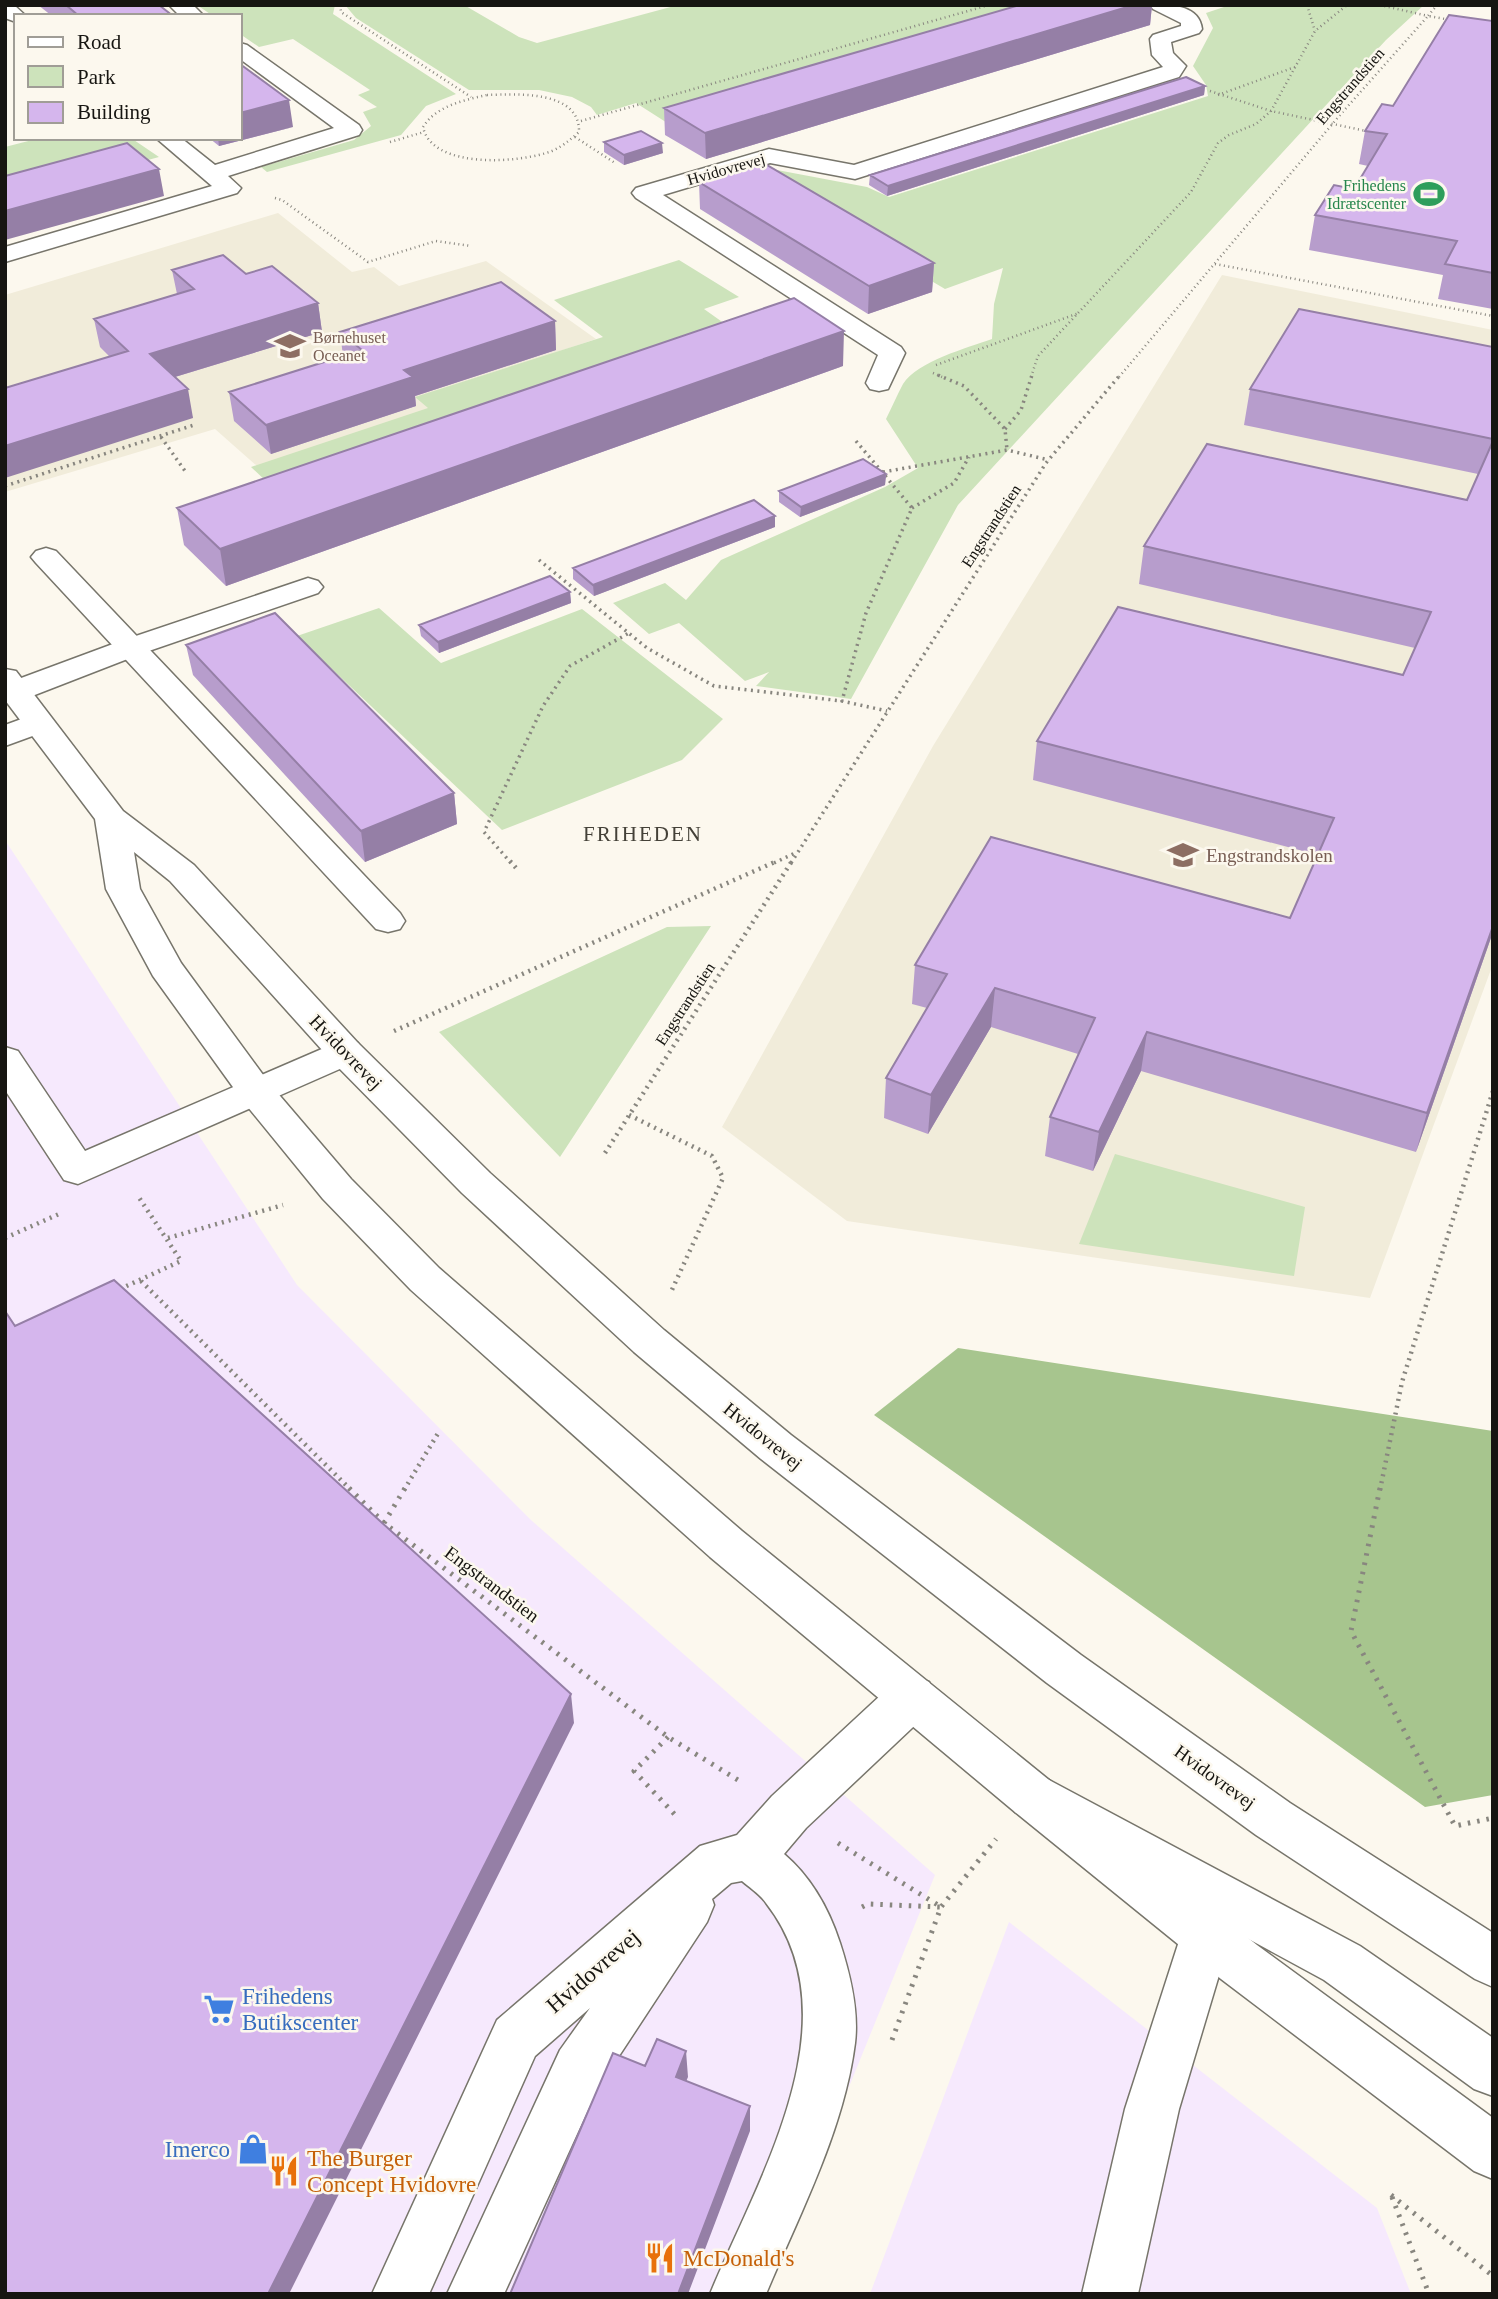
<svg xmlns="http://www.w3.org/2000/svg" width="1498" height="2299" viewBox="0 0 1498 2299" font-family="'Times New Roman',serif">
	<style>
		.commercial { fill: #f6e9fd }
		.built { fill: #f1ecda }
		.green { fill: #cde3bb }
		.forest { fill: #a7c58e }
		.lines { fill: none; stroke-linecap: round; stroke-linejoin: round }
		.service-casing { stroke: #77756b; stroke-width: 3 }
		.minor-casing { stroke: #77756b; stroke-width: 3 }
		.tertiary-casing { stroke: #77756b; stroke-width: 3 }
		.secondary-casing { stroke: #77756b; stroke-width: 3 }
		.path-far3 { stroke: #88867f; stroke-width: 2.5; stroke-dasharray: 1 3.5; stroke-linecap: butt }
		.path-far2 { stroke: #88867f; stroke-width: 3.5; stroke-dasharray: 2 4.5; stroke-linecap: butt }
		.path-far1 { stroke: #88867f; stroke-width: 4.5; stroke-dasharray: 2 5; stroke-linecap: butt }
		.path { stroke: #88867f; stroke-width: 5; stroke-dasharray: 2.5 7; stroke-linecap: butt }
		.service { fill: #fff; fill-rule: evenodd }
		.minor { fill: #fff; fill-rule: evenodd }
		.tertiary { fill: #fff; fill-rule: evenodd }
		.secondary { fill: #fff; fill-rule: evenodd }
		.wall { fill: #b79dcc }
		.shaded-wall { fill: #957fa6 }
		.building { fill: #d5b6ed; stroke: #957fa6; stroke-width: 2 }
		.labels { text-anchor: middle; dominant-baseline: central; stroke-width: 5; stroke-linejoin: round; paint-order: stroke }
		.far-street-label { font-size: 16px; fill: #161511; stroke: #fcf8ee }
		.far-leisure-label { font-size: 16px; fill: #27864d; stroke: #fcf8ee; text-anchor: end }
		.far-education-label { font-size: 16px; fill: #785e54; stroke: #fcf8ee; text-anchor: start }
		.education-label { font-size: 19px; fill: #785e54; stroke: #fcf8ee; text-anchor: start }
		.street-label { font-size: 19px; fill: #161511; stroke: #fcf8ee }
		.neighbourhood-label { font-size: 21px; letter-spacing: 2px; fill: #444138; stroke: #fcf8ee }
		.near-street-label { font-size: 23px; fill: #161511; stroke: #fcf8ee }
		.near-shop-label { font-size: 23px; fill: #366cbe; stroke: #fcf8ee; text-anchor: start }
		.near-food-label { font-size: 23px; fill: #c56008; stroke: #fcf8ee; text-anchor: start }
	</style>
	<rect width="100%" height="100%" fill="#fcf8ee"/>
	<path class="commercial" d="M5 840 297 1285 531 1520 935 1875 765 2294H5Z
		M1009 1922 1377 2208 1411 2294H870Z"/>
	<path class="built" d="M278 213 352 272 374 267 399 286 486 261 596 339 554 353 274 481 215 429 5 492V295Z
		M1222 275 1493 330V964L1370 1298 847 1221 722 1127 933 746Z"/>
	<path class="green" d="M197 5H335L333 14 456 94 426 106 401 135 267 172 261 167 354 140 371 126 363 112 377 107 358 95 370 90 293 39 259 47 240 34V16H213Z
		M345 5H464L519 37 537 43 678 5H1087L672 126 636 103 597 115 591 107 572 97 539 90H469L356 18Z
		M1230 5H1424L1386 40 958 505 851 699 756 686 769 672 745 681 679 623 649 634 613 603 665 583 686 600 721 560 885 487 918 468 886 419C892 407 897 395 903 384 918 361 967 348 992 339L994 304 1003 268 945 289 755 177 777 170 867 187 889 197 1208 96 1206 85 1193 66 1213 28 1206 13Z
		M40 138H131L159 157 5 199V147Z
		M679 260 739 297 704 309 742 336 285 499 251 467 428 408 415 397 603 337 554 300Z
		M379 608 441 663 582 609 723 719 682 760 502 830 297 636Z
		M711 926 560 1157 439 1032 667 927Z
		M1115 1154 1305 1207 1294 1276 1079 1244Z"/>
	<path class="forest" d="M958 1348 1493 1431V1795L1425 1807 874 1415Z"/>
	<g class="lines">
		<g class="service-casing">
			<path id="service" d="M5 5H14L26 16H16V22L5 18Z
				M169 5H193L204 16H180Z
				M240 43 247 45 359 125 362 130 359 135 228 176 241 188 237 193 5 262V247L212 186 156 138H181L215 165 334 128 240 59Z
				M46 548 56 551 400 913 405 921 400 929 388 932 376 929 36 563 31 557 36 551Z
				M38 713 49 716 54 723 49 730 5 746V725Z
				M345 1039 358 1043 363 1052 358 1061 78 1184 64 1180 5 1090V1047L18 1051 85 1151Z
				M912 1676 929 1682 936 1697 929 1712 806 1828 784 1854C811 1877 829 1909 840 1943 850 1974 859 2010 855 2043 844 2130 800 2213 766 2294H710C757 2180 857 2019 766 1903 760 1894 750 1888 742 1881L731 1883 712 1899 714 1905 707 1922 598 2088 504 2294H447L560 2050 590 2008 535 2056 429 2294H372L497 2020 700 1846 737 1835 772 1796 895 1682Z
				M1206 1911 1224 1918 1231 1935 1179 2109 1138 2294H1082L1125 2109 1181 1935 1188 1918Z"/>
		</g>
		<g class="minor-casing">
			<path id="minor" d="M1150 5C1170 5 1199 4 1202 29L1199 33 1171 42 1173 53 1186 66 1179 77 855 179 770 163 663 195 901 347 905 353 888 389 879 391 870 389 866 383 878 355 636 198 632 193 636 188 769 149 854 165 1163 67 1152 55 1150 39 1153 35 1181 26V23L1153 9Z
				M308 578 318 581 323 587 318 593 143 653 27 698 16 700 5 698V684L121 641Z"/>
		</g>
		<g class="tertiary-casing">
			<path id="tertiary" d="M5 669 16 671 123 811 194 865 358 1043 490 1173 664 1330 791 1435 1081 1655 1290 1803 1493 1933V1987L1475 1979 1256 1835 1047 1683 761 1459 634 1352 462 1193 332 1061 170 881 134 852 140 889 181 963 269 1083 351 1179 439 1268 742 1531 1049 1780 1257 1945 1493 2118V2179L1474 2171 1221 1979 1015 1812 710 1557 411 1290 323 1199 243 1101 153 976 106 889 95 819 5 700Z"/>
		</g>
		<g class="secondary-casing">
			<path id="secondary" d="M1032 1774 1049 1780 1360 1946 1493 2038V2096L1474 2089 1324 1980 1015 1812 1008 1796 1015 1780Z"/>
		</g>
		<path class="path-far3" d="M340 5 341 12 471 97
			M1307 5 1315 31
			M1380 5 1428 16 1437 5
			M1210 91 1271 111 1371 132
			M487 95C517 94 580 90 579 132 570 140 563 146 552 151 521 163 432 170 423 127 436 106 464 100 487 95Z
			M1218 95 1295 67
			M581 121 989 5
			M575 137 615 163
			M390 142 424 132
			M275 198 282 200 368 262 436 241 471 246
			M1215 264 1493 316
			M936 365 1079 313
			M933 373 942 377
			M1031 377 1038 356 1191 192 1218 143 1229 135 1256 124 1271 111 1315 31 1347 5
			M1119 377 1340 115 1428 16 1451 20"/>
		<path class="path-far2" d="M938 375 964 386 1005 429 1007 450
			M1005 429 1021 410 1032 375
			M161 437 185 471
			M856 441 912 508 866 613 842 701 887 711
			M883 472 1007 450 1049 460
			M5 486 194 425
			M912 508 954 483 969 457
			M539 560 647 648 714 686 842 701
			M511 863 484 832 543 706 570 666 629 633
			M774 863 795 853
			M791 863 1046 463 1120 375"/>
		<path class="path-far1" d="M510 861 516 868
			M394 1031 777 861
			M629 1115 712 1156 723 1178 671 1292
			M605 1153 792 861
			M5 1238 59 1214
			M168 1238 283 1205
			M141 1281 351 1490
			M120 1289 181 1261 138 1196
			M404 1490 440 1430
			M1380 1490 1402 1382 1493 1091"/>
		<path class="path" d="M349 1488 384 1523 668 1737 738 1780
			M1380 1488 1351 1631 1455 1826 1493 1818
			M384 1523 405 1488
			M668 1737 634 1771 679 1819
			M838 1843 941 1907
			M862 1907 868 1904 940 1907
			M892 2040 941 1907 996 1839
			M1391 2195 1493 2276
			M1392 2197 1429 2294"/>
		<use href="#service" class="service"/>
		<use href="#minor" class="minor"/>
		<use href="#tertiary" class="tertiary"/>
		<use href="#secondary" class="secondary"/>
	</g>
	<path class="wall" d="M38 5H159L173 16H52Z
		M1020 5H1152L1150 25 706 159 665 135 664 108Z
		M1493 21V309L1438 299 1443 275 1309 250 1315 215 1354 189 1368 166 1359 164 1365 131Z
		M1205 86 1204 95 887 196 869 185 870 175Z
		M293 127 219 146 209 138H240Z
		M604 142 663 153 624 165 604 152Z
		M699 182 934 263 932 292 868 314 700 209Z
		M172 270 246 274 318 303 322 332 175 377 193 418 109 356 100 347 94 319 177 294Z
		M555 321 556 350 415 396 416 406 271 454 234 421 229 392 343 356 340 332Z
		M1493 347V932L1416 1152 1141 1071 1093 1171 1045 1156 1050 1117 1078 1054 991 1027 928 1134 884 1118 886 1078 927 1008 912 1004 915 965 1290 918 1318 855 1033 780 1037 741 1403 675 1415 648 1139 584 1144 546 1467 500 1478 474 1244 425 1250 389Z
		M843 366 226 586 184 545 177 508Z
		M886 474 885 485 800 517 779 502V491Z
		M775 527 594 596 573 579V568Z
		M570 592 571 603 439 653 421 636 419 625Z
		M186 645 454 793 457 824 365 862 193 675Z"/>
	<path class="shaded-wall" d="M1134 5H1152L1150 25 706 159 705 133Z
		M1205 86 1204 95 887 196 888 186Z
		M289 100 293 127 219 146 218 138H240V113Z
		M662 143 663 153 624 165V155Z
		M159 169 164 196 5 240V211Z
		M934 263 932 292 868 314 869 286Z
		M318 303 322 332 155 383 150 354Z
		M555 321 556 350 415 396 416 406 271 454 266 425 404 370Z
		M844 331 843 366 226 586 220 549Z
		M188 389 193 418 5 478V446Z
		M886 474 885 485 800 517 801 507Z
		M775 516V527L594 596 593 585Z
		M570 592 571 603 439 653 438 642Z
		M454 793 457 824 365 862 361 831Z
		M1493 926V932L1416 1152 1427 1113Z
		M995 988 991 1027 928 1134 931 1095Z
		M1147 1032 1141 1071 1093 1171 1099 1132Z
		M571 1694 574 1723 289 2294H268Z
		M686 2051 688 2077 677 2102 676 2077Z
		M750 2106V2131L688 2294H678Z"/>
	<path class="building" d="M66 5H159L173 16H79Z
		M1020 5H1134L705 133 664 108Z
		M1449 15 1493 21V273L1445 264 1457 241 1315 215 1334 185 1354 189 1387 134 1365 131 1382 104 1393 106Z
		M240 64 289 100 240 113Z
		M1186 77 1205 86 888 186 870 175Z
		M641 131 662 143 624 155 604 142Z
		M127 143 159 169 5 211V176Z
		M762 162 934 263 869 286 699 182Z
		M223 255 246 274 272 266 318 303 150 354 188 389 5 446V388L128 351 94 319 194 289 172 270Z
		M501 282 555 321 404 370 413 377 266 425 229 392 362 350 340 332Z
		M794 298 844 331 220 549 177 508Z
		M1299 309 1493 347V439L1250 389Z
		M1493 441V926L1427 1113 1147 1032 1099 1132 1050 1117 1095 1018 995 988 931 1095 886 1078 947 974 915 965 991 837 1290 918 1334 818 1037 741 1118 607 1403 675 1431 612 1144 546 1207 444 1467 500Z
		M863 459 886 474 801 507 779 491Z
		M754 500 775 516 593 585 573 568Z
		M550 576 570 592 438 642 419 625Z
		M275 613 454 793 361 831 186 645Z
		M114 1280 571 1694 268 2294H5V1311L15 1326Z
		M657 2039 686 2051 676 2077 750 2106 678 2294H510L613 2053 645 2066Z"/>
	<defs>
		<g id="stadium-bare" transform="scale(2.415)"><path d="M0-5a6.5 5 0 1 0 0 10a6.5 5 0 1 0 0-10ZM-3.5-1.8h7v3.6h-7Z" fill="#2e9e5b" stroke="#fcf8ee" stroke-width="2.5" paint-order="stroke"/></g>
		<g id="school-bare" transform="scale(2.415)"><path d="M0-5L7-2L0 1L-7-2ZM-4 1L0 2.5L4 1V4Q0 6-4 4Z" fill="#8d6e63" stroke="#fcf8ee" stroke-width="2.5" paint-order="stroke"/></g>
		<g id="supermarket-bare" transform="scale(2.415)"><path d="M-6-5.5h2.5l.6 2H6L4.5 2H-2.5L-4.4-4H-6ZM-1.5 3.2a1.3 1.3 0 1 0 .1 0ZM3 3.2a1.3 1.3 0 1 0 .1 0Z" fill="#3f7fe0" stroke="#fcf8ee" stroke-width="2.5" paint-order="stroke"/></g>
		<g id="shop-bare" transform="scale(2.415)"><path d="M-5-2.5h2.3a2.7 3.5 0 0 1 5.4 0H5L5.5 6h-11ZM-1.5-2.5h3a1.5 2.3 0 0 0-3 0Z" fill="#3f7fe0" stroke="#fcf8ee" stroke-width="2.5" paint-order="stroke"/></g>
		<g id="restaurant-bare" transform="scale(2.415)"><path d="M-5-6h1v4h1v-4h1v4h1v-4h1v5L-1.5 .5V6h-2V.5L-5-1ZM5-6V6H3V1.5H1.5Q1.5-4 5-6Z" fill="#e8710a" stroke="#fcf8ee" stroke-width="2.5" paint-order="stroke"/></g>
	</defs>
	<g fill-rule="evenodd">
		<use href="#stadium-bare" x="1429" y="194"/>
		<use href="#school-bare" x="290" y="346"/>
		<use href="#school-bare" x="1183" y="855"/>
		<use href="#supermarket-bare" x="219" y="2009"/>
		<use href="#shop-bare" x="253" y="2149"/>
		<use href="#restaurant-bare" x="284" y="2171"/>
		<use href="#restaurant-bare" x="660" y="2258"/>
	</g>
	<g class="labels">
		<g class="far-street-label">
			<text transform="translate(1350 86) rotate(-49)">Engstrandstien</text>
			<text transform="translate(726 169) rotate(-16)">Hvidovrevej</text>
			<text transform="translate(991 526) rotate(-57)">Engstrandstien</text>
			<text transform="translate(685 1004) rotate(-57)">Engstrandstien</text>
		</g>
		<g class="far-leisure-label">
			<text x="1406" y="185">Frihedens<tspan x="1406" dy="18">Idrætscenter</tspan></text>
		</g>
		<g class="far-education-label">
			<text x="313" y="337">Børnehuset<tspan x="313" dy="18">Oceanet</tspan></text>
		</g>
		<g class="education-label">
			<text x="1206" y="855">Engstrandskolen</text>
		</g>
		<g class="street-label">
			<text transform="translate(346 1052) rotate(46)">Hvidovrevej</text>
			<text transform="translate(763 1436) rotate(39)">Hvidovrevej</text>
			<text transform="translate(492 1584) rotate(37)">Engstrandstien</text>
			<text transform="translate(1215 1777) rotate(36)">Hvidovrevej</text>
		</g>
		<g class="neighbourhood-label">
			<text x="643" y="834">FRIHEDEN</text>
		</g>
		<g class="near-street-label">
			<text transform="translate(593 1971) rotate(-41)">Hvidovrevej</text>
		</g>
		<g class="near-shop-label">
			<text x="242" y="1996">Frihedens<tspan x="242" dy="26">Butikscenter</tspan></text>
			<text x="230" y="2149" text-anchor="end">Imerco</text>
		</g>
		<g class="near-food-label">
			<text x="307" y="2158">The Burger<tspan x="307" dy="26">Concept Hvidovre</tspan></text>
			<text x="683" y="2258">McDonald's</text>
		</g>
	</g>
	<rect width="1498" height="2299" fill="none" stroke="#161511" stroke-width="14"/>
	<rect x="14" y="14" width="228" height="126" fill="#fcf8ee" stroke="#a09d96" stroke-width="2"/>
	<rect x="28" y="37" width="35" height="10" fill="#ffffff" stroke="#a09d96" stroke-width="2"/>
	<text x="77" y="49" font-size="21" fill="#161511">Road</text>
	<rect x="28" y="66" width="35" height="21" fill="#cde3bb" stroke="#a09d96" stroke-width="2"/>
	<text x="77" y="84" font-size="21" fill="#161511">Park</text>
	<rect x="28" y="102" width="35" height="21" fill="#d5b6ed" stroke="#a09d96" stroke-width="2"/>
	<text x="77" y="119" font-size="21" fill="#161511">Building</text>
</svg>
